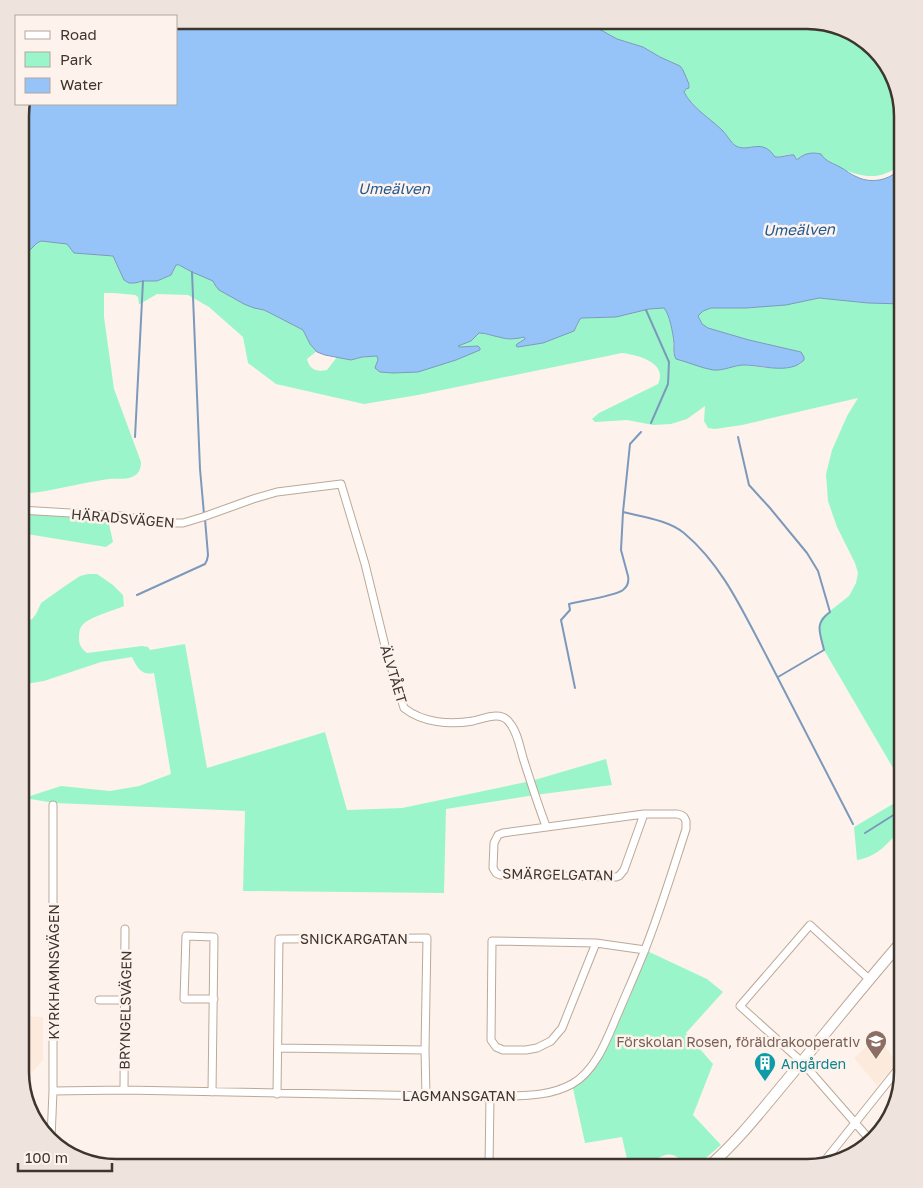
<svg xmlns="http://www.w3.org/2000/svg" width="923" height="1188" viewBox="0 0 923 1188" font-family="'Golos Text',sans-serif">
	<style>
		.built { fill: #fcebdd }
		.green { fill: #9af6ca }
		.water { fill: #96c4f9; stroke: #7c99bc }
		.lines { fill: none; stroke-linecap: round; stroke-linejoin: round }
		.stream { stroke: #7c99bc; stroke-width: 2 }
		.street-casing { stroke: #bda897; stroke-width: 9 }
		.secondary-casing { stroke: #bda897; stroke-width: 12 }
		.street { stroke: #fff; stroke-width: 7 }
		.secondary { stroke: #fff; stroke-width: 10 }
		.labels { text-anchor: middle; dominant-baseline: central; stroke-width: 5; stroke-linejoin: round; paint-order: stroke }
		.street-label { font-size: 14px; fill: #3e352f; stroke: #fdf3ec }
		.education-label { font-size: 14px; fill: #785e54; stroke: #fdf3ec; text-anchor: end }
		.culture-label { font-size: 14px; fill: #0d838f; stroke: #fdf3ec; text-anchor: start }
		.water-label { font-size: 15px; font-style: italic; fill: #1f5893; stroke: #fdf3ec }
		.rim { fill: none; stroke: #3e352f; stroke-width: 2.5 }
	</style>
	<rect width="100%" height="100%" fill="#fdf3ec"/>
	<path class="built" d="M20 1016 43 1017V1060L23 1082 20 1073Z
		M878 1036 897 1063 877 1086 854 1058Z"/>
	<path class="green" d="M583 20H814L856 33 887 63 903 115V161C898 163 898 166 894 169 892 171 887 173 884 174 862 182 832 165 815 153L802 156 798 159 790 154 779 157H775C763 138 749 153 736 146 731 143 727 135 723 131 710 119 693 108 684 92L690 86 683 70 680 66 660 57 643 47 617 39Z
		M41 241 67 244 74 253 113 256 124 280 135 283 143 281H157L171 275 176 265C179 265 212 279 213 281 214 282 214 284 215 285L254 308 264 310 303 330 310 344 317 351 307 359C310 370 316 372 327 370L337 357 351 360 362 357 377 356 378 360 376 365 377 370 393 373 478 346 460 347 458 345 471 341 479 333C486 333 492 336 499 337 508 339 516 339 524 337L525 339 517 344 516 346 518 347 543 343 577 327 580 319 582 318 616 317 649 309 665 308C672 318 674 341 673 353L719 370 735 365H745L765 368H782L801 364V352L749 340 708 328 702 324 698 316 703 311 711 308H746L786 305 819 298 868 303 903 304V785L824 650 819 625 821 618 849 596 856 583 858 573 855 563 837 527 828 501 826 474 832 450 847 416 858 398 742 425 715 429 708 428 704 421 705 406 687 419 671 424 653 425 627 420 595 422 592 419 599 413 658 384C668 362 637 355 622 353L418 395 364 404 276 384 248 363 243 337 209 307 188 295 157 294 140 304H139L138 297 135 295 114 293H104V317L114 389 141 462C141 469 139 474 132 477 125 480 116 478 109 479 79 483 50 492 20 494V269C29 264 24 261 27 253 29 248 36 243 41 241Z
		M31 513 108 519 113 542 106 547 21 533 20 528Z
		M88 574H97L113 585 123 595 124 606C113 611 87 617 81 627 79 630 79 636 79 639 79 645 82 649 87 653L142 646 148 647 150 650 185 644 207 768 325 732 347 810 402 808 531 781 606 759 612 785 535 795 446 809 444 893 243 891 245 811 55 803 24 798 61 786 110 791 139 786 171 774 154 673C141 676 137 667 132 657L101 662 44 681 20 685V624L32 619 36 614 41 603 65 586 80 576Z
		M903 798V827C888 842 880 856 857 860L854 827Z
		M645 950 707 979 723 992 686 1033 713 1064 693 1115 721 1145C711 1153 699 1167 685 1166 677 1153 668 1151 655 1160L651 1159 650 1168H629L622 1137 585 1143 572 1084 601 1052Z
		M25 977 26 1016H20V978Z"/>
	<path class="water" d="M176 20H583L617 39 643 47 660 57 680 66 683 70 689 84V88L686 89 684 92C692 108 711 119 723 131 727 135 731 143 736 146 749 153 762 137 775 157 782 158 788 154 794 155L796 159H798C805 153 812 152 821 154 826 162 833 163 840 167 846 170 851 175 857 177 873 185 895 179 903 164V304L868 303 819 298 786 305 746 308H711L703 311 698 316 702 324 708 328 749 340 801 352 804 357V360C790 375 761 365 744 365 734 365 724 371 713 370 701 368 688 362 676 359 673 353 674 349 674 343 673 334 670 315 664 308L649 309 616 317 582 318 580 319 574 331 543 343 518 347 516 346 517 344 525 339 524 337C516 339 508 340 499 337 492 336 487 333 479 333L471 341 458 346 460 347 478 346 480 348V350L456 360 418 372 393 373 380 372 375 368 376 365 378 360 377 356 362 357 351 360 325 355 317 352 310 344 303 330 274 315 264 310 254 308 244 304 219 290 215 285 213 281 192 272 179 265H176L171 275 157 281H143L135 283H129L124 280 113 256 74 253 67 244 41 241 37 243 27 253 26 264 23 268 20 269V109L22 104H176Z"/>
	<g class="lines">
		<path class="stream" d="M192 272 200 469 204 514
			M646 310 669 362 668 384 651 423
			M135 437 143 281
			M738 437 749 485 770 508 807 553 818 571 830 612C814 624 820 632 824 650L778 677
			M623 512C643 517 668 520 684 533 723 566 742 610 766 655 795 711 824 767 853 824
			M137 595 205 564 207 560 208 555 205 519
			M575 688 561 620 570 610 569 604C581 601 615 596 623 590 628 586 629 581 628 576L621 550 623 512 630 444 641 432
			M865 833 903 809"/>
		<g class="street-casing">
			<path id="street" d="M20 510 121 516 162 523H183L203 517 253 499 277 492 341 484 365 564 387 654 404 708C423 723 450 725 473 721 481 719 489 716 496 716 501 716 506 718 509 722 518 732 520 749 524 761 531 783 538 805 546 826
				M596 943 492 941 491 1040 496 1047 503 1050H526L537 1048 551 1041 562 1028 596 943 645 950
				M869 979 810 925 740 1006 802 1062 871 1141
				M99 1000H125
				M278 1048 425 1050
				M124 1090 125 929
				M53 1091 124 1090 490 1097C517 1095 547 1098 572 1084 597 1070 608 1036 619 1011 627 992 636 972 644 952 660 912 673 869 686 829V821L684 817 681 815 677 814H644L503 833 498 835 494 843 493 868 496 873 500 875 616 877 619 876 624 870 644 814
				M212 1092 214 937 186 936 184 999H214
				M277 1094 279 939 427 938 425 1050 426 1096
				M51 1139 53 1091V805
				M823 1163 898 1069 903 1064
				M489 1168 490 1097"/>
		</g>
		<g class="secondary-casing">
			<path id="secondary" d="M707 1168C737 1142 761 1111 786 1081 825 1034 863 986 903 940"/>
		</g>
		<use href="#street" class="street"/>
		<use href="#secondary" class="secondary"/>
	</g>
	<defs>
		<g id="school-pin" transform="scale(1.125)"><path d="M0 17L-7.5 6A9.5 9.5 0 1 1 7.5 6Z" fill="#8d6e63" stroke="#fdf3ec"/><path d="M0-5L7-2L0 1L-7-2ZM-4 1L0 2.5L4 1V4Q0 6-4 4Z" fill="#fff"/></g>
		<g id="building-pin" transform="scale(1.125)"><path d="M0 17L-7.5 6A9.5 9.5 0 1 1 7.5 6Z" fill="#0f9aa8" stroke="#fdf3ec"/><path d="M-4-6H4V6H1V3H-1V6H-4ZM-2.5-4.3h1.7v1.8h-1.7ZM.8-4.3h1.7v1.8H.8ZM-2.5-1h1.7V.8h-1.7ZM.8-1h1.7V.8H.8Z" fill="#fff"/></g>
	</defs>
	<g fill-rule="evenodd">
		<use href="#school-pin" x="876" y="1041"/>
		<use href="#building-pin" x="765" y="1063"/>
	</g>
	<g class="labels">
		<g class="street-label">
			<text transform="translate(123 518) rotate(5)">HÄRADSVÄGEN</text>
			<text transform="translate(394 674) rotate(73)">ÄLVTÅET</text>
			<text transform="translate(558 874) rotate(1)">SMÄRGELGATAN</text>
			<text x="354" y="938">SNICKARGATAN</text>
			<text transform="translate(53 972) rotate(-90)">KYRKHAMNSVÄGEN</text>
			<text transform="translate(125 1010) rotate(-89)">BRYNGELSVÄGEN</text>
			<text x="459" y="1095">LAGMANSGATAN</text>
		</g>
		<g class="education-label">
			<text x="860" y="1041">Förskolan Rosen, föräldrakooperativ</text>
		</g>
		<g class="culture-label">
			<text x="781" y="1063">Angården</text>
		</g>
		<g class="water-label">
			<text x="394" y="188">Umeälven</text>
			<text transform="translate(799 229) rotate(-1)">Umeälven</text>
		</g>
	</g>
	<path d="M0 0H923V1188H0ZM116 29H807A87 87 0 0 1 894 116V1072A87 87 0 0 1 807 1159H116A87 87 0 0 1 29 1072V116A87 87 0 0 1 116 29Z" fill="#eee4dd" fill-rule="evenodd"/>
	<path class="rim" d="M116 29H807A87 87 0 0 1 894 116V1072A87 87 0 0 1 807 1159H116A87 87 0 0 1 29 1072V116A87 87 0 0 1 116 29Z"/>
	<rect x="15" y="15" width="162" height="90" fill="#fdf3ec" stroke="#b1a7a0"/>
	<rect x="25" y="31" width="25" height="8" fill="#ffffff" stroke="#b1a7a0"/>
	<text x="60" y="40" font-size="15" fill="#3e352f">Road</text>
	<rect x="25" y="52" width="25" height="15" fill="#9af6ca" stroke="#b1a7a0"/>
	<text x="60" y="65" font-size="15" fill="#3e352f">Park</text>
	<rect x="25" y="78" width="25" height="15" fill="#96c4f9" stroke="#b1a7a0"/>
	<text x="60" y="90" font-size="15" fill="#3e352f">Water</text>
	<path d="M18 1163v8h94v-8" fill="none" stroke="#3e352f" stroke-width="2.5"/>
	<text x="25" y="1163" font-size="15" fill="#3e352f" stroke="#fdf3ec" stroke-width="4" paint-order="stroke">100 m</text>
</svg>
